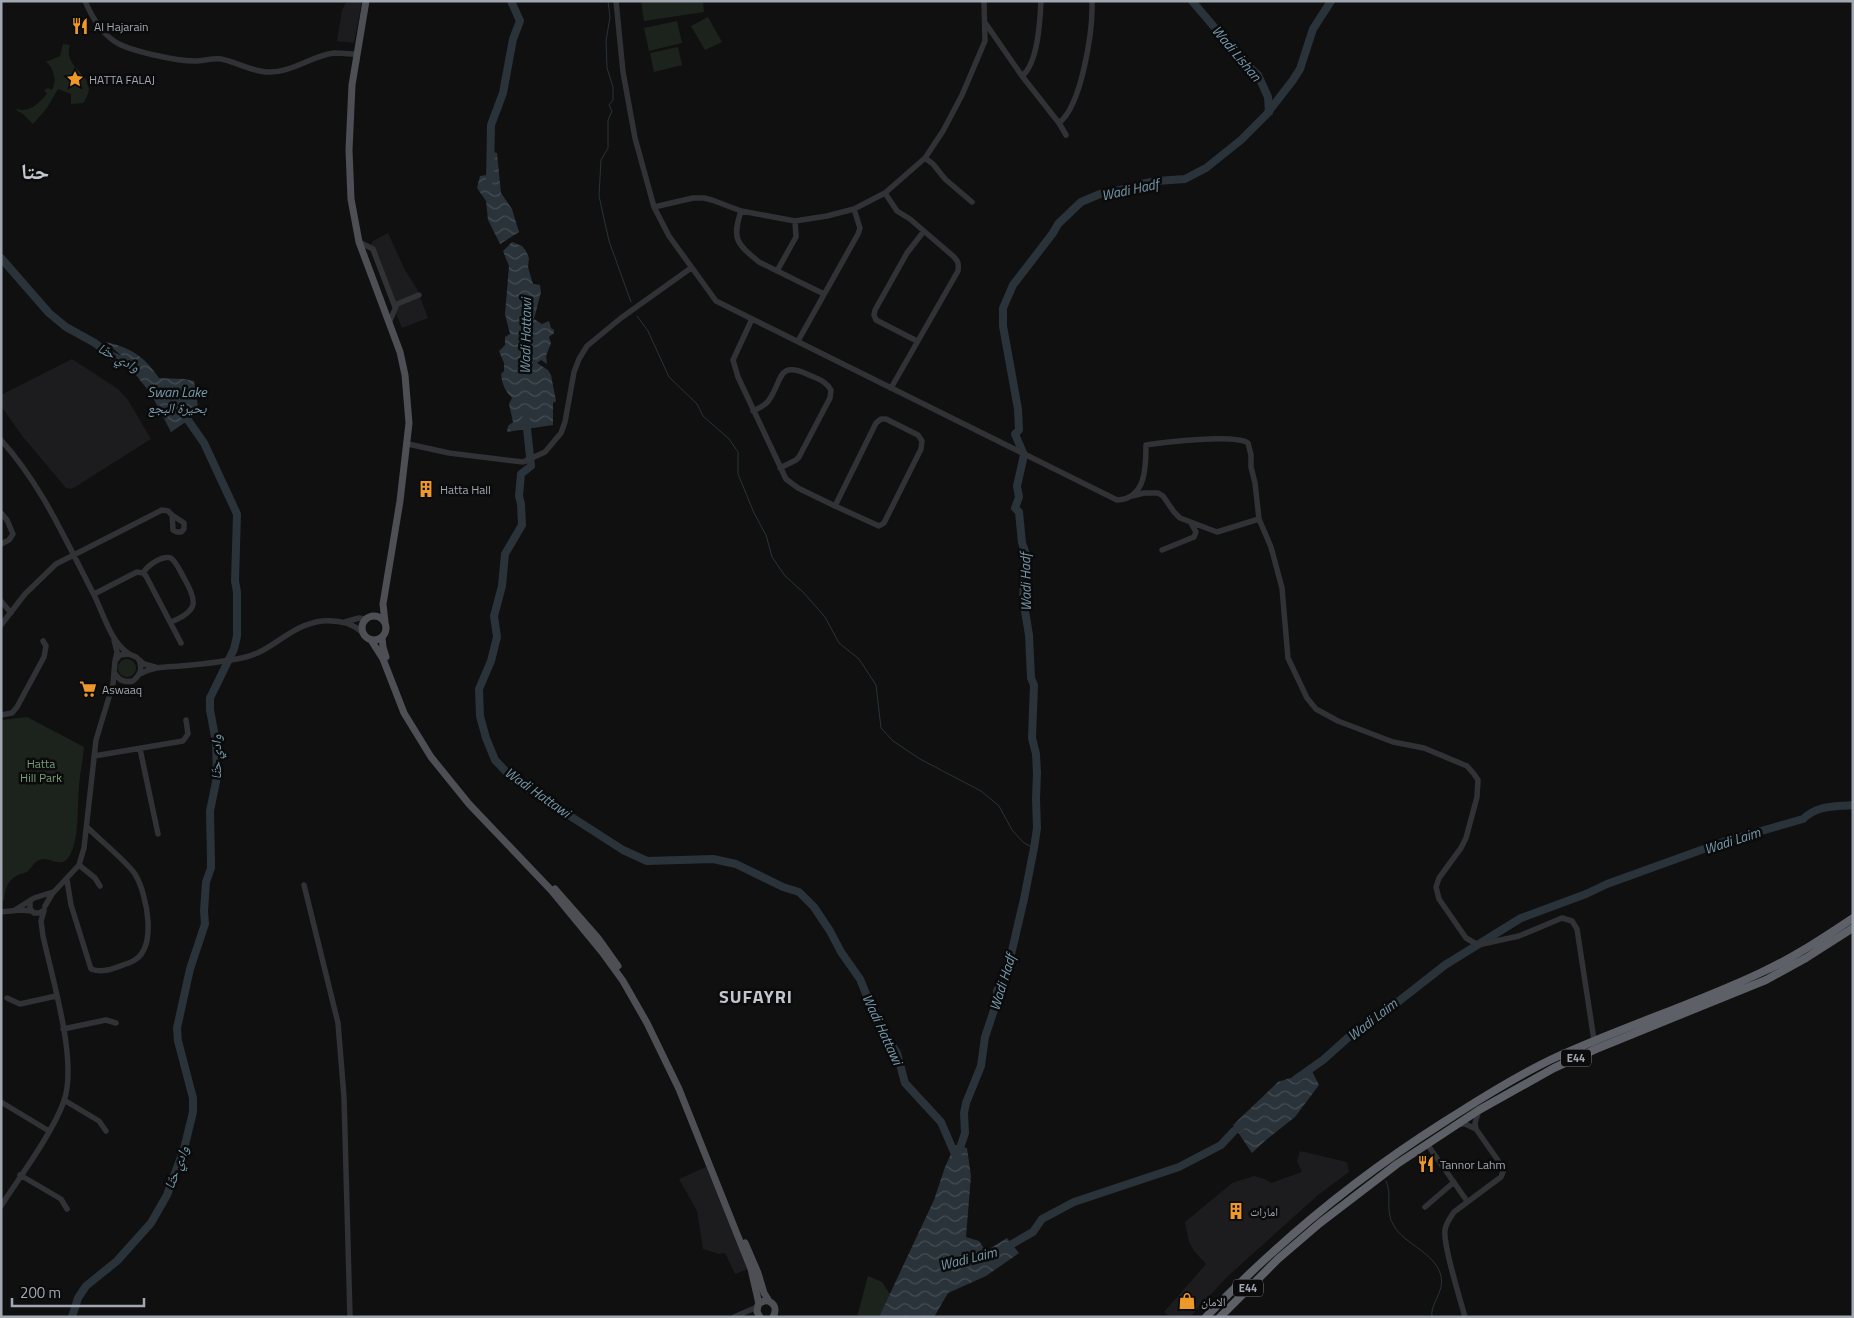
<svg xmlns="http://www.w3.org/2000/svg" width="1854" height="1318" viewBox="0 0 1854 1318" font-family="'Titillium Web','Noto Naskh Arabic',sans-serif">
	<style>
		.built { fill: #1c1c1e }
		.grass { fill: url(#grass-tufts) }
		.green { fill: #1c231c }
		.water { fill: url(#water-waves) }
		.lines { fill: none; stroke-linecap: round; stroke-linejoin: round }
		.stream { stroke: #293339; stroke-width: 1 }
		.river { stroke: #293339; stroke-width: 8 }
		.minor { stroke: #313236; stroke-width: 5.5 }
		.major { stroke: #4d4f55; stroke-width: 7 }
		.highway { stroke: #5d6067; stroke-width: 8 }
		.labels { text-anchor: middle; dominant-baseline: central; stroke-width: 5; stroke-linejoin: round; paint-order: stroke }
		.shield { fill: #0b0b0c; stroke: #747980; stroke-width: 1 }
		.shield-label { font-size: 11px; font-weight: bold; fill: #a1a8b2 }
		.poi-label { font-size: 12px; fill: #a1a8b2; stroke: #0b0b0c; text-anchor: start }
		.park-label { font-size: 12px; fill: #799d78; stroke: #0b0b0c }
		.water-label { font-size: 14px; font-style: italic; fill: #779aad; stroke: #0b0b0c }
		.district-label { font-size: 18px; font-weight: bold; letter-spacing: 1px; fill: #c2c6ce; stroke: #0b0b0c }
		.town-label { font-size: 22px; font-weight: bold; fill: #c2c6ce; stroke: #0b0b0c }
	</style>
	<defs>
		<pattern id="grass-tufts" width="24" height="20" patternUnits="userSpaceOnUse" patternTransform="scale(1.25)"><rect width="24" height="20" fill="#1c231c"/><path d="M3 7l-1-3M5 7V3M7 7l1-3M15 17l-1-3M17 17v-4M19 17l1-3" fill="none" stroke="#3a403b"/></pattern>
		<pattern id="water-waves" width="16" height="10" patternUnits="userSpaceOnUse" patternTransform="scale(1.25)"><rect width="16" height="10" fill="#293339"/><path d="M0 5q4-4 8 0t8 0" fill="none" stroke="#454e53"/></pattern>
	</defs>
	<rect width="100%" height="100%" fill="#101011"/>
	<path class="built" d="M347 1H362L354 43 337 41 342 10Z
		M388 233 405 270 417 289 428 318 402 328 369 248 373 241Z
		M72 359 118 389 128 400 151 439 72 489 66 488 23 437 1 406V395Z
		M1300 1151 1347 1162 1349 1172 1318 1195 1227 1277 1190 1317H1170L1164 1312 1206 1264 1194 1251 1189 1242 1185 1222 1232 1183 1254 1176 1265 1179 1271 1183 1302 1172 1297 1161Z
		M706 1167 748 1269 735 1274 725 1253 719 1254 703 1249 697 1211 679 1179Z"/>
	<path class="grass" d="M118 668a9 9 0 1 1 18 0a9 9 0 1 1-18 0Z"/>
	<path class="green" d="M641 1H703L704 12 644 21Z
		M708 17 722 42 705 50 691 26Z
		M677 21 682 43 649 51 644 28Z
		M63 44 70 45C61 71 104 75 83 103L71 104V94L58 89 47 108 33 124 23 114 16 110 17 109C30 113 39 103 47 94L44 90 48 88 52 90C57 80 54 68 46 62L60 56Z
		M678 47 682 65 654 72 650 53Z
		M27 717 84 747C83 760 80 773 79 786 77 806 80 842 68 858 62 867 52 859 43 859 35 860 33 866 28 871 25 874 21 873 18 875 7 880 5 890 4 900L1 901V720Z
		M868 1276 882 1282 890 1294 879 1317H857Z"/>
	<path class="water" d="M491 151 497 153 501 193 512 209 519 232 500 244 488 220 486 201 477 188 480 176 487 175 492 169 490 161Z
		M512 242 522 246 526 251 529 258 528 267 533 284 540 285 541 292 534 319 542 324 549 321 551 328 554 330V333L549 337 551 343 546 356 547 364 541 360 537 363 548 370 551 375 556 401 553 403V425L507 432 508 426 513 422 509 404 512 398C505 391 502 384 501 374L504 371V363L499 351 505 345V337L510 334 505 314 509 266 503 251Z
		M106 342C131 348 144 356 159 378L184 379 194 381 199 413 171 432 151 394 128 365 126 360Z
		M1312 1071 1319 1085 1295 1117 1266 1140 1252 1153 1233 1125 1278 1082Z
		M955 1145 967 1148 971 1176 966 1237 979 1241 986 1251 1007 1238 1019 1253 986 1276 948 1293 934 1317H879L934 1200 945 1167Z"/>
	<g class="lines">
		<path class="stream" d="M608 1 610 17 606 41 607 68 613 87V100L609 105 612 111 608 120V148L601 160 599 196 609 241 631 302
			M637 316 648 331 669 377 697 404 703 416 729 439 738 452V474L754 513 766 535 772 557 785 576 803 592 825 617 839 643 859 659 876 685 881 728 893 741 920 759 981 791 999 806 1012 830 1024 843 1034 848
			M1386 1181C1393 1195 1384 1211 1394 1226 1405 1245 1435 1252 1441 1276 1445 1292 1429 1305 1432 1317"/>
		<path class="river" d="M1192 1 1244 62 1258 75 1268 97 1269 112
			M490 180 491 125 503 93 513 39 520 21 511 1
			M1 258 49 313 66 327 95 343 110 355 136 367
			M526 419 531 466 521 474 519 496 521 504 522 525 505 554 502 586 494 616 497 637 491 661 479 689 480 716 486 738 495 760 514 780 623 850 647 861 713 859 736 864 783 887 799 892 814 907 830 931 841 952 860 979 877 1021 897 1053 905 1083 941 1122 957 1159
			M1296 1079 1323 1060 1351 1035 1380 1016 1445 965 1521 918 1586 894 1607 884 1726 841 1803 819C1818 805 1833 807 1853 805
			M958 1154 965 1133 964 1113 966 1103 981 1066 985 1037 996 1004 997 991 1007 973 1010 959 1024 899 1034 848 1037 828 1036 799 1037 773 1036 754 1032 738 1034 685 1031 678 1029 635 1023 599 1026 554 1022 543 1019 512 1015 508 1019 497 1017 486 1024 455 1015 434 1019 430 1018 409 1003 326V308L1013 285 1053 233 1058 224 1081 202 1100 194 1135 187 1141 184 1157 181 1185 179 1206 168 1241 140 1266 115 1293 80 1300 69 1313 29 1331 1
			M1005 1248 1033 1232 1042 1219 1074 1202 1179 1167 1221 1145 1234 1131 1244 1124
			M72 1317 78 1298 86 1286 117 1261 151 1223 167 1195 184 1149 193 1112V1098L178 1041 177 1028 190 969 205 924 204 911 206 882 211 868V861L210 811 217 777 216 742 210 710V698L234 649 237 636V592L235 581 237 514 204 443 183 413"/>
		<path class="minor" d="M85 1C91 15 101 32 114 41 128 51 177 61 195 61 203 61 212 58 221 59 237 62 252 72 268 72 291 73 311 56 334 53 341 53 349 54 357 54
			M616 1 623 72 635 138 654 207 669 236 716 301 1117 500C1146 499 1146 467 1146 445 1165 442 1234 434 1248 443L1251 455V467L1255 483 1259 519 1271 547 1282 588 1288 658 1307 698 1316 709 1338 721 1393 742 1424 748 1467 766 1474 774 1478 780 1477 797 1466 838 1461 848 1439 878 1436 887 1439 899 1466 938 1478 945 1519 936 1562 918 1572 921 1577 929 1594 1040
			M1041 1C1040 21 1038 63 1022 76L1059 123
			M986 24 1022 76
			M1066 135 1059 123C1082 105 1093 30 1092 1
			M925 158 933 164 945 179 972 202
			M885 193 897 211 910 219 953 256C958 261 959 263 958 271L891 388
			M654 207 693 198H704L712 200 741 211 795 221 827 216 854 209 885 193 925 158 943 131 962 95 985 41 984 1
			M741 211C732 239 736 243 759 262L824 294
			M359 242 373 249 395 307
			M777 271 796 237 795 221
			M752 319 733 360 738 377 786 479 798 488 835 506
			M390 321 397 304 419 295
			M798 341 858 234 860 228 854 209
			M917 341 876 320 874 315 875 310 907 253 924 231
			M753 411C759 408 766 405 769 400 783 380 777 360 809 375 818 379 826 381 831 390L830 398 799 457 796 460 780 468
			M881 419H886L918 435 922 441 921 449 884 523 879 526 835 506 876 423Z
			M1 440C41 484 65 539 92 591 103 611 109 640 128 653
			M408 444 449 453 523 462 545 452 561 433 565 422 574 372 579 359 587 346 621 318 691 268
			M1132 496 1144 493H1158L1163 496 1174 512 1180 518 1217 532 1259 519
			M172 515 184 523V529L181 532H177L173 530Z
			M1 544 9 540 13 534 7 520 2 514
			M1162 550 1194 537 1196 532 1191 523
			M143 573C148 565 162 555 171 558 177 563 180 571 184 578 198 602 198 611 171 622
			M94 594 137 572 143 573 146 576 181 643
			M1 601 11 613
			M345 622 359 618 365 619
			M1 625 25 594 56 564 162 510 168 511 172 515
			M114 640 117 652 115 661
			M114 672C118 680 124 683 133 681 140 675 143 669 139 660
			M140 674C153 666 167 667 181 666 203 664 225 662 246 657 274 650 290 625 322 621 337 620 351 622 362 632
			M1 715 12 713 17 707 44 657 46 646 43 641
			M140 749 158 834
			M94 756 183 741 188 734 186 720
			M79 865 95 878 100 886
			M67 880 71 905 91 969C105 974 117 967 131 962 159 951 147 894 135 874 127 862 100 840 88 828
			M304 885 338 1023 344 1097 350 1317
			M30 902V909L34 913H39L44 910
			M45 906 52 894 79 865 84 848 96 740 113 684 115 661 120 655 129 654 136 657 144 664 155 667
			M15 910 34 898 53 892
			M1 912 20 910 32 911
			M7 998 20 1004 56 996
			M63 1029 106 1020 116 1023
			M64 1100 99 1121 106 1131
			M1 1102 49 1131
			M1458 1124H1465L1476 1129 1504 1169 1501 1177 1454 1212C1450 1218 1446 1223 1445 1230 1443 1246 1460 1298 1465 1317
			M1476 1129 1475 1123 1479 1110
			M1427 1144 1467 1201
			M20 1175 61 1199 67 1209
			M1 1206C21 1175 52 1134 64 1101 78 1061 52 978 43 936L41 921 44 911
			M1425 1207 1454 1182
			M734 1317 757 1307"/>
		<path class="major" d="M366 1 352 85 349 150 351 199 359 242 400 352 405 375 409 423 400 501 383 604 385 622
			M362 628a12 12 0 1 1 24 0a12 12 0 1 1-24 0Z
			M382 637 383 647 386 657
			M371 640 383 659 404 713 431 757 469 804 551 890 602 952 623 981 647 1023 679 1089 751 1269 759 1304
			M555 889 598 938 618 966
			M745 1243 758 1273 764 1293 769 1301
			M760 1317 757 1312 758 1305C767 1295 780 1305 773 1317"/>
		<path class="highway" d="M1206 1317C1277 1243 1357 1177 1444 1122 1478 1100 1513 1078 1550 1060 1619 1028 1692 1005 1760 973 1793 958 1823 938 1853 918
			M1220 1317 1278 1259 1320 1223 1397 1164 1479 1110 1554 1068 1596 1049 1766 980 1806 958 1853 928"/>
	</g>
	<defs>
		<g id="restaurant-bare" transform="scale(1.35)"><path d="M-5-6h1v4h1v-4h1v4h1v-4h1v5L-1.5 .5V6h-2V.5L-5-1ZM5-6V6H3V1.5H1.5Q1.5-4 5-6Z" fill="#ef982a" stroke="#0b0b0c" stroke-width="2.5" paint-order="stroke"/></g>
		<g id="sight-bare" transform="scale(1.35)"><path d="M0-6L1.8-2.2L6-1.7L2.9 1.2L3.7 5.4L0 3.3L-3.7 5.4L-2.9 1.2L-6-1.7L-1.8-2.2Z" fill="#ef982a" stroke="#0b0b0c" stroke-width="2.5" paint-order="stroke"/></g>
		<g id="building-bare" transform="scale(1.35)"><path d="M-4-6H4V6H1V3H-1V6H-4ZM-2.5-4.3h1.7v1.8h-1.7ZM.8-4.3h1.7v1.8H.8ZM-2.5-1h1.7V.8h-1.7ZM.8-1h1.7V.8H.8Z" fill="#ef982a" stroke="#0b0b0c" stroke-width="2.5" paint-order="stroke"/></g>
		<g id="supermarket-bare" transform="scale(1.35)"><path d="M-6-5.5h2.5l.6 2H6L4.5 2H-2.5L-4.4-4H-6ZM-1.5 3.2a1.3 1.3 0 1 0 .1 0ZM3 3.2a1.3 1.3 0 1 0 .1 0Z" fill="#ef982a" stroke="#0b0b0c" stroke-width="2.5" paint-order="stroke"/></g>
		<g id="shop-bare" transform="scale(1.35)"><path d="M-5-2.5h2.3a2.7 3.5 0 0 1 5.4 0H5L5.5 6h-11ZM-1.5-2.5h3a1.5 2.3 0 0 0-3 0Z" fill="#ef982a" stroke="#0b0b0c" stroke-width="2.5" paint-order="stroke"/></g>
	</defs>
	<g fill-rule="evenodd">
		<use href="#restaurant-bare" x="80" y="26"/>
		<use href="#sight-bare" x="75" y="79"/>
		<use href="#building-bare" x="426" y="489"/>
		<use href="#supermarket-bare" x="88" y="689"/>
		<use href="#restaurant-bare" x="1426" y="1164"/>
		<use href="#building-bare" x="1236" y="1211"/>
		<use href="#shop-bare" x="1187" y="1301"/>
	</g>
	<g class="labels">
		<g class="shield">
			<rect x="1561" y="1049.5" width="30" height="17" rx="4"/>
			<rect x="1233" y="1279.5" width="30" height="17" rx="4"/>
		</g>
		<g class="shield-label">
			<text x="1576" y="1058">E44</text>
			<text x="1248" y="1288">E44</text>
		</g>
		<g class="poi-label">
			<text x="94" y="26">Al Hajarain</text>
			<text x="89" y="79">HATTA FALAJ</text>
			<text x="440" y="489">Hatta Hall</text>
			<text x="102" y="689">Aswaaq</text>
			<text x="1440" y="1164">Tannor Lahm</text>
			<text x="1250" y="1211">امارات</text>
			<text x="1201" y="1301">الامان</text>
		</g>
		<g class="park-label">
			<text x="41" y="763">Hatta<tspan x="41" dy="14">Hill Park</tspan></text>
		</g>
		<g class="water-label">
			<text transform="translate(1237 53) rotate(50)">Wadi Lishan</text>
			<text transform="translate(1130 189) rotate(-12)">Wadi Hadf</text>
			<text transform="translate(525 336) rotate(-89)">Wadi Hattawi</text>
			<text transform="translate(119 357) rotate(29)">وادي حتّا</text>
			<text x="177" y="391">Swan Lake<tspan x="177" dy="16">بحيرة البجع</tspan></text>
			<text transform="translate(1025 582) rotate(-91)">Wadi Hadf</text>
			<text transform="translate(215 757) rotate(-90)">وادي حتّا</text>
			<text transform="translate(538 792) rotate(35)">Wadi Hattawi</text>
			<text transform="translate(1732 840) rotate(-18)">Wadi Laim</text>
			<text transform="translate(1002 982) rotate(-73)">Wadi Hadf</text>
			<text transform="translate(1372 1019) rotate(-38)">Wadi Laim</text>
			<text transform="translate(883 1029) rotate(65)">Wadi Hattawi</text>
			<text transform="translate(176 1167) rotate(-69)">وادي حتّا</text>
			<text transform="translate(968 1258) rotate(-14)">Wadi Laim</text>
		</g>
		<g class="district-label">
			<text x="756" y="996">SUFAYRI</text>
		</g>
		<g class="town-label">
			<text x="35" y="171">حتا</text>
		</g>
	</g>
	<rect width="1854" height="1318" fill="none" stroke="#a1a8b2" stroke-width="5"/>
	<path d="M12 1298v8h132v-8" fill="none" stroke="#a1a8b2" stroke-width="2.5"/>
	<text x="20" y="1298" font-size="15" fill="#a1a8b2" stroke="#0b0b0c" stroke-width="4" paint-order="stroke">200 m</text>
</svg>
